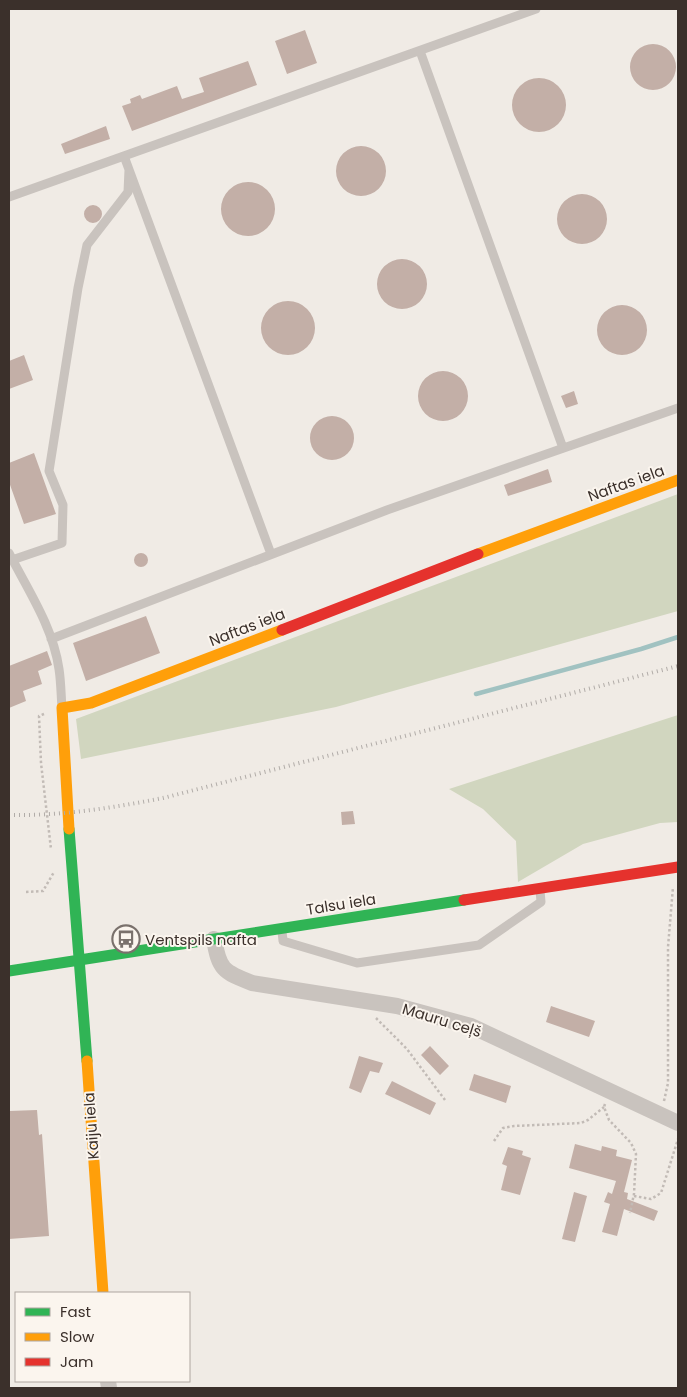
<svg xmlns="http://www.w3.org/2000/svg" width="687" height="1397" viewBox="0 0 687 1397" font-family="Poppins,sans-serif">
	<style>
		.green { fill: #d1d6bf }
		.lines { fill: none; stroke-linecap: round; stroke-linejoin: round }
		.stream { stroke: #a1c2c1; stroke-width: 4.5 }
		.building { fill: #c3afa7 }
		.path { stroke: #c2bbb6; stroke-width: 2.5; stroke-dasharray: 2.5 2.5; stroke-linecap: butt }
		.lane { stroke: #c9c3be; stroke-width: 9 }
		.street { stroke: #c9c3be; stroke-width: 16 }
		.fast { stroke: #30b455; stroke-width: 11 }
		.slow { stroke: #ff9f0a; stroke-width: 11 }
		.jam { stroke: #e5322d; stroke-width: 11 }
		.rail { stroke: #b1aca8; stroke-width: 4; stroke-dasharray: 1 4; stroke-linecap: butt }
		.labels { text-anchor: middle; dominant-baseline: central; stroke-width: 4; stroke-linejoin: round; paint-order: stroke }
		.street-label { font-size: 15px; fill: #3b302b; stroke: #fbf5ee }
		.poi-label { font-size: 15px; fill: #3b302b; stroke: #fbf5ee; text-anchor: start }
	</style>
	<rect width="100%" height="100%" fill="#f0ebe5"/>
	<path class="green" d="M678 494V611L336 707 81 759 76 719Z
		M678 715V822L660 823 583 844 518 882 516 841 483 809 449 789Z"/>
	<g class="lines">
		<path class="stream" d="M476 694 641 649 678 637"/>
	</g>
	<path class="building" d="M305 30 317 63 287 74 275 41Z
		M630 67a23 23 0 1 1 46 0a23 23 0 1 1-46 0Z
		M248 61 257 85 132 131 122 106 131 103 130 99 140 95 142 99 177 86 182 99 204 92 199 78Z
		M512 105a27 27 0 1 1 54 0a27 27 0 1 1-54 0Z
		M106 126 110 139 65 154 61 144Z
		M336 171a25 25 0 1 1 50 0a25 25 0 1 1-50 0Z
		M221 209a27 27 0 1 1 54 0a27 27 0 1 1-54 0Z
		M557 219a25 25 0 1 1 50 0a25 25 0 1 1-50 0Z
		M84 214a9 9 0 1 1 18 0a9 9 0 1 1-18 0Z
		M377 284a25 25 0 1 1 50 0a25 25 0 1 1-50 0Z
		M261 328a27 27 0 1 1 54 0a27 27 0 1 1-54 0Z
		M597 330a25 25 0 1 1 50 0a25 25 0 1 1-50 0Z
		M24 355 33 380 9 389V361Z
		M418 396a25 25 0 1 1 50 0a25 25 0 1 1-50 0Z
		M574 391 578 404 566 408 561 396Z
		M310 438a22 22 0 1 1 44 0a22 22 0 1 1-44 0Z
		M34 453 56 514 24 524 9 482V463Z
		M548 469 552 482 508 496 504 485Z
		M134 560a7 7 0 1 1 14 0a7 7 0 1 1-14 0Z
		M146 616 160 653 86 681 73 643Z
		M47 651 52 665 38 671 42 684 23 691 26 701 9 708V666Z
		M353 811 355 824 342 825 341 812Z
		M551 1006 595 1021 589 1037 546 1022Z
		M430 1046 449 1066 440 1075 421 1055Z
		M359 1056 383 1063 379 1073 370 1071 361 1093 349 1088Z
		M474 1074 511 1086 506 1103 469 1090Z
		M392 1081 436 1103 430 1115 385 1094Z
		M37 1110 39 1135 42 1134 49 1236 9 1239V1111Z
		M575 1144 601 1151 602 1146 617 1150 616 1156 632 1160 624 1192 628 1193 627 1199 658 1211 654 1221 624 1209 617 1236 602 1232 610 1204 604 1202 608 1192 612 1194 616 1181 569 1168Z
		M508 1147 523 1151 522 1155 531 1158 520 1195 501 1190 507 1166 502 1164Z
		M574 1192 587 1196 575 1242 562 1239Z"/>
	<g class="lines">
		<path class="path" d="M44 714 39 716 41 763 51 849
			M26 892 43 891 54 872
			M376 1018 407 1049 445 1100
			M664 1101 668 1083V947L673 887
			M605 1104 604 1107 609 1120 631 1143 636 1154 634 1194 630 1213
			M494 1141 503 1128 514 1126 581 1123 588 1120 604 1107
			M634 1196 651 1199 661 1193 678 1139"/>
		<path class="lane" d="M420 51 563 448
			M124 156 271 554
			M9 197 536 9
			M9 553C28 590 53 627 59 669 61 682 61 695 62 708
			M12 560 62 543 63 505 49 471 78 288 87 245 128 192 129 170
			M51 639 387 510 678 408
			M282 931 283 941 357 963 479 945 541 902 540 890"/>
		<path class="street" d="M214 939C219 969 223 972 252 983L397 1006 471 1026 678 1123
			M108 1381 109 1388"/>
		<path class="fast" d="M69 829 87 1061
			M9 971 464 900"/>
		<path class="slow" d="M478 554 678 480
			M69 829 62 708 91 703 282 630
			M87 1061 103 1293"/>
		<path class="jam" d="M282 630 478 554
			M464 900 678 867"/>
		<path class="rail" d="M9 815C61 816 112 808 163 798L678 666"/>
	</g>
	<defs>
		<g id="bus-ring" transform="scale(1.4375)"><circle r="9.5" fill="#fbf5ee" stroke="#7a716c" stroke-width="1.5"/><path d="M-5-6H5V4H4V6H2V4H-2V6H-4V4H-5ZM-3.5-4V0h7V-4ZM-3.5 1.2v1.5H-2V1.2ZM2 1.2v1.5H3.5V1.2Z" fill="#7a716c"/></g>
	</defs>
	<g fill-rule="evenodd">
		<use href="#bus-ring" x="126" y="939"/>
	</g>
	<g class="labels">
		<g class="street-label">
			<text transform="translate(626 483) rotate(-20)">Naftas iela</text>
			<text transform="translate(247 627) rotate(-21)">Naftas iela</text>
			<text transform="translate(341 904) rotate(-9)">Talsu iela</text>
			<text transform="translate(442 1020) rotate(17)">Mauru ceļš</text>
			<text transform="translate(91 1126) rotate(-94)">Kaiju iela</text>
		</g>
		<g class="poi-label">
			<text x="145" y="939">Ventspils nafta</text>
		</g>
	</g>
	<rect width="687" height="1397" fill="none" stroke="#3b302b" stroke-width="20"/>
	<rect x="15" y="1292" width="175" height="90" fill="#fbf5ee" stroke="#aea6a0"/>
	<rect x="25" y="1308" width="25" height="8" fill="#30b455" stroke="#aea6a0"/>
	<text x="60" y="1317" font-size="15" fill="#3b302b">Fast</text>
	<rect x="25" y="1333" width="25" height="8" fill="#ff9f0a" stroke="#aea6a0"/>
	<text x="60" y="1342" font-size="15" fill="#3b302b">Slow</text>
	<rect x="25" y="1358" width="25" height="8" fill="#e5322d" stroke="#aea6a0"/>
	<text x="60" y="1367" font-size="15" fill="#3b302b">Jam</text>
</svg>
